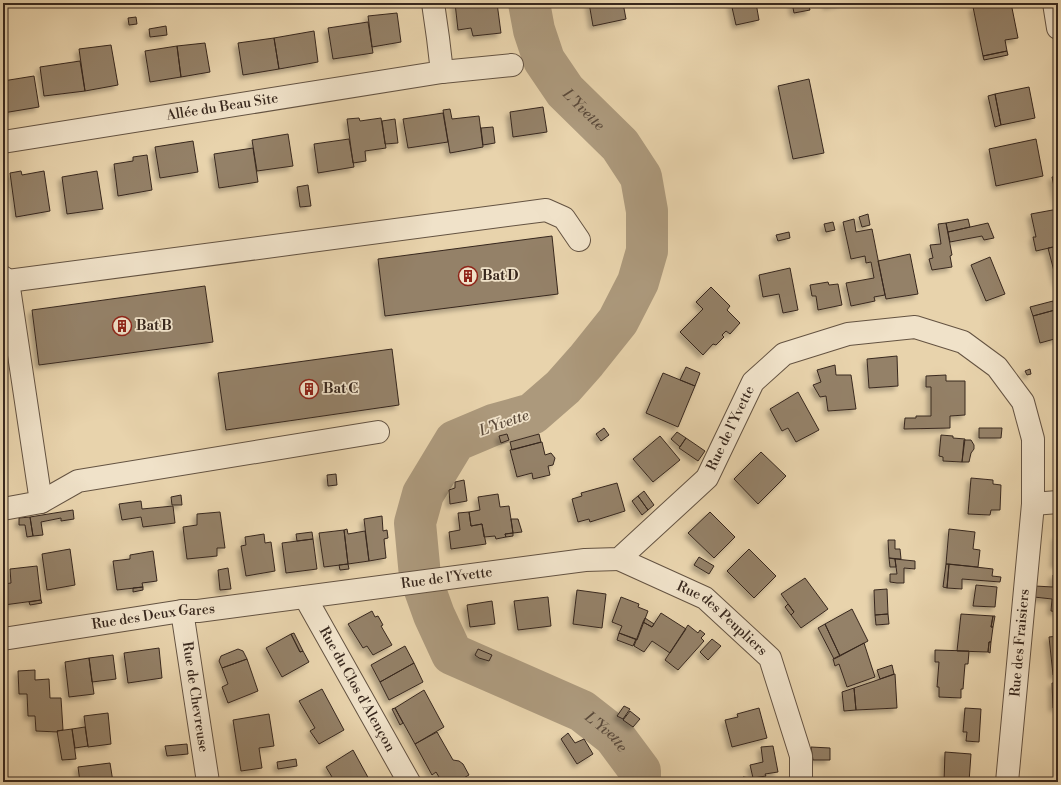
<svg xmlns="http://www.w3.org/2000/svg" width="1061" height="785" viewBox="0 0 1061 785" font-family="'Libre Bodoni',serif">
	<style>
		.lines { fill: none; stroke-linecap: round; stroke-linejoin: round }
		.river { stroke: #ac997c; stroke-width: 42 }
		.building { fill: #948168; stroke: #38281e; filter: url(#shadow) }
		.minor-casing { stroke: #645342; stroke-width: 24 }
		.minor { stroke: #f0e2c9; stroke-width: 22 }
		.labels { text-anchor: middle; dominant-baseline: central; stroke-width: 3.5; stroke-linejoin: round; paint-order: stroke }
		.street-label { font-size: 14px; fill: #38281e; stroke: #f0e2c9 }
		.poi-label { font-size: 14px; font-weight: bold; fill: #38281e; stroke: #f0e2c9; text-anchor: start }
		.water-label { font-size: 15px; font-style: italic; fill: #5b4a3a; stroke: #f0e2c9 }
	</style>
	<defs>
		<filter id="shadow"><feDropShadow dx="-3.5" dy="3.5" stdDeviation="2" flood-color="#0004"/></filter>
	</defs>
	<rect width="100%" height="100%" fill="#e8d3ac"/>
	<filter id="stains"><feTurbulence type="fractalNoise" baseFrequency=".005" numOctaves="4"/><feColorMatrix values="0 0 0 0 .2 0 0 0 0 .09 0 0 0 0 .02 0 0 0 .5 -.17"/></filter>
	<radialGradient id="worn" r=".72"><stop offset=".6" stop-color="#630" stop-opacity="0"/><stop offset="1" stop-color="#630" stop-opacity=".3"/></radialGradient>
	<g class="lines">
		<path class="river" id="s1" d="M529 3 534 30 544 60 565 91 620 145 641 177 647 211V251L638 282 618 321 586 361 563 387 532 414 493 425 455 441 423 494 415 523 420 576 434 615 452 654 582 711 614 736 640 771V782"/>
	</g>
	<path class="building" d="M455 3H467L468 5 497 3 501 33 473 36 471 28 458 30Z
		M589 3H623L626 19 593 26Z
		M731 3H756L759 20 736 25Z
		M792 3H808L810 10 794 13Z
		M826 3H842L827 6Z
		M990 3H1011L1018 38 1005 40 1007 51 983 56 973 7Z
		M397 13 401 42 372 47 368 16Z
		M136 17 137 24 129 25 128 18Z
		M368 22 373 53 333 59 328 28Z
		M166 26 167 35 150 37 149 29Z
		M314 31 318 62 279 69 274 38Z
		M274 38 279 69 243 75 238 43Z
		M205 43 210 72 181 77 177 46Z
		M111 45 118 85 85 91 79 49Z
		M177 46 181 77 150 82 145 51Z
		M1007 51 1008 55 984 60 983 56Z
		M80 61 85 91 44 96 40 67Z
		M34 76 39 107 3 113V81Z
		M809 79 824 153 793 159 778 86Z
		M1029 87 1035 118 1001 125 995 94Z
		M995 94 1001 125 995 127 988 96Z
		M543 107 547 132 513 137 510 112Z
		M450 109 452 119 479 116 483 147 450 153 443 110Z
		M443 113 448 142 408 148 403 119Z
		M359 118 360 121 381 118 386 148 365 151 366 161 353 163 347 119Z
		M395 119 398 143 385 144 382 121Z
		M493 127 495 143 483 145 481 128Z
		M288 134 293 166 257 171 252 140Z
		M349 139 354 167 318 173 314 144Z
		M1036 139 1043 176 996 186 989 149Z
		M193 141 198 172 160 178 155 147Z
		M253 148 258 182 219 188 214 154Z
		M147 155 152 190 118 196 114 164 133 161V157Z
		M21 171 22 175 44 171 50 211 16 217 10 173Z
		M97 171 103 209 67 214 62 177Z
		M1058 176V206L1052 177Z
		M308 185 311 206 300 207 297 187Z
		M1058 209V246L1036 251 1033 237H1036L1031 214Z
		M868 214 870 225 862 227 859 217Z
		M854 219 856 232 872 229 885 295 874 297 875 301 851 306 846 283 874 278 871 262 866 263 865 256 851 259 843 222Z
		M968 219 970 227 948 232 946 223Z
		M833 222 835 230 826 232 824 224Z
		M946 223 952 255 950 256 952 267 932 270 929 259 933 258 930 245 941 244 938 224Z
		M988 223 994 238 984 240 982 236 950 242 948 232Z
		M789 232 790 238 778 241 776 235Z
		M552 236 558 294 385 316 378 259Z
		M1058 246V283H1057L1048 248Z
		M910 254 918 294 886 299 878 261Z
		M990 257 1005 294 986 301 971 265Z
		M790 268 798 310 783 313 779 294 763 297 759 275Z
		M828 282 829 285 838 284 842 305 818 310 816 296H812L810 285Z
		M205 286 213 342 39 365 32 310Z
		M711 287 730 306 727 310 740 323 730 334 726 331 722 335 724 337 716 345 713 344 703 355 680 332 703 309 696 302Z
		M1053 301 1055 310 1033 316 1030 307Z
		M1055 310 1058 321V338L1040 343 1033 316Z
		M392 349 399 405 226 430 218 373Z
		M897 356 898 386 869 388 867 359Z
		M835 365 836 375H851L856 409 828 411 826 396 820 397 813 385 821 382 817 370Z
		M686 367 700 373 695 386 680 380Z
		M1030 369 1031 374 1027 375 1025 371Z
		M663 373 695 386 678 427 646 413Z
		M946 375V381H965V415L950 416V428L904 429 905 418H916V416H931V387H926V376Z
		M798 392 819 430 796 442 788 428 782 431 770 409Z
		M604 428 609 435 601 441 596 434Z
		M979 428H1002L1001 438H979Z
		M677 432 686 438 680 447 671 439Z
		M507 434 509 440 501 443 499 436Z
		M539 434 541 442 512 450 510 442Z
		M941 435 953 436V438L965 439 962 462 943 461V457L939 456Z
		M660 436 680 460 653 482 633 459Z
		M686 438 705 451 698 461 679 448Z
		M964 440H971L974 445V449L971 453 969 462H962Z
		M542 442 545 455 551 453 555 458 553 465 548 466 550 475 533 479 532 473 517 477 510 450Z
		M761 452 786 476 758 504 734 479Z
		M336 474 337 485 328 486 327 475Z
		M971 478 993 480V484L1001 485 1000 510H991L990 515 968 514Z
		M464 480 467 501 450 504 449 490 455 488V482Z
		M617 483 625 511 590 522 589 519 578 522 572 499 582 496 581 493Z
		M644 491 654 505 648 510 638 496Z
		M498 494 500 507 509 506 513 533 505 534 506 537 496 539 495 536 484 537 482 524 471 526 469 512 480 510 478 497Z
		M181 495 182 505H172L171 497Z
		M638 496 648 510 642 515 632 501Z
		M141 501 142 509 173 506 175 523 143 527 141 517 122 520 119 504Z
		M73 510 74 519 61 521V518L41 522 43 535 33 536 30 517Z
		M220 512 225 548H217V556L187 559 183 527 197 525V514Z
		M469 512 471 526 482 524 486 544 451 549 449 532 460 530 458 513Z
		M710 512 735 537 714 558 688 533Z
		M382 516 383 531 387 530 388 538 384 539 386 558 369 561 364 519Z
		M30 517 33 536 27 537 25 525H19V518Z
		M511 519H518L522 532 513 533Z
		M347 529 348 534 365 531 369 561 348 564 344 530Z
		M949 529 975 532 973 549 980 550 978 567 946 564Z
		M344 530 348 564 324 567 319 533Z
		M312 532 313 539 297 541 296 534Z
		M513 533V536L506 537 505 534Z
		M264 534 265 543 271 542 275 571 246 576 241 546 246 545 245 537Z
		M1056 536H1058V564H1054Z
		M313 539 317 569 286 573 282 543Z
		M888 540H895V549H900L901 559 889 558Z
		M70 549 75 585 47 590 42 554Z
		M749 549 776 576 754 598 727 571Z
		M153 551 157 581 142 583 143 587 117 590 113 561 130 559V555Z
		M699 557 714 566 709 574 694 565Z
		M889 558 895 559 896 567H890Z
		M895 559 915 561V569L904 568V583H897L890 582V574H897Z
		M348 564 349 569 340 570 339 565Z
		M946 564H949L947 588 943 587Z
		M949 564 993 569 992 576 1001 577 1000 582 962 579V589L947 588Z
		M37 566 41 600 4 605 3 584 11 583 10 569Z
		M228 568 231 589 220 590 218 570Z
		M1053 575H1058V612L1051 611 1052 599 1034 597 1035 586 1053 587Z
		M805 578 828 609 801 628 791 615 794 612 781 594Z
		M976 585 997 587 995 607 973 606Z
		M143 587V590L133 592V588Z
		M887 589 888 614 875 615 874 590Z
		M577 590 606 594 602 628 573 624Z
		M548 597 551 626 518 630 514 601Z
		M621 597 639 604 638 607 648 611 637 640 619 633 622 626 612 622Z
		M41 600 42 603 30 605 29 602Z
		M492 601 495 624 470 627 467 605Z
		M788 604 794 612 791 615 785 607Z
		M852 609 868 641 840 656 825 624Z
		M372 611 375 617 378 616 383 625 381 626 392 645 373 655 367 646 363 648 348 624Z
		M661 613 686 629 670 653 652 641 644 652 634 646 643 622 652 627Z
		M888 614 889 624 876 625 875 615Z
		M961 614 993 616 991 627H993L991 642H989L988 652 957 651Z
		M993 616H995L993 627H991Z
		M645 618 654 624 652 627 643 622Z
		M825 624 840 656 834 659 818 628Z
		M688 625 698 633 700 630 705 634 701 638 704 641 678 670 665 660Z
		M294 633 303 651 300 652 291 634Z
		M619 633 636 639 633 646 617 640Z
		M291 634 300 652 303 651 309 662 282 677 266 648Z
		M1058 636V675H1053L1049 637Z
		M712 639 721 646 708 660 700 652Z
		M989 642H991L990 653 988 652Z
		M864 643 875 677 847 687 839 664 835 666 833 659Z
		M405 646 414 663 380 682 371 665Z
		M159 648 162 678 128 683 124 653Z
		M238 649 243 651 247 659 222 668 219 661 221 656Z
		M478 649 492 655 489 661 479 658 475 655Z
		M935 650 969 651 968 664H965L963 689H961V698L939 697V687H937L939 662H935Z
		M113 655 116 679 92 682 89 658Z
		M89 658 94 694 69 697 65 662Z
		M247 659 258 691 228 703 222 687 228 684 222 668Z
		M414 663 423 682 389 700 380 682Z
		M892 665 894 674 880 679 877 670Z
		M35 670V680L49 679 50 698H61L63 730 57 731 58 732 36 731 35 716H28L27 694H19L18 671Z
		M895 674 897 708 856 710 854 688Z
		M1052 683H1058V707L1053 708Z
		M854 688 856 710 844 711 842 692Z
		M322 689 344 730 319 744 310 731 315 728 299 701Z
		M424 690 444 727 415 744 395 708Z
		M624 706 630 709 623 719 617 716Z
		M395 708 403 723 400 725 392 709Z
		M759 708 767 738 732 747 725 720 738 717 737 714Z
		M965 708 981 709 979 742 966 741 967 732H963Z
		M630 711 640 719 633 727 623 720Z
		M108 713 111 744 88 747 84 716Z
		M269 714 274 746 259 748 262 768 241 771 233 720Z
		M85 727 88 746 75 748 72 729Z
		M72 729 76 759 62 760 57 731Z
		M437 732 453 760 459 761 463 764 469 775 462 779 461 782H442L436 772 432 775 415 744Z
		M568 733 575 743 584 739 593 754 577 764 561 739Z
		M187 744 188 754 167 756 165 746Z
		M773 746 778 772 765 774 766 776 753 778 750 765 763 762 761 747Z
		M811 747 830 748V760H813Z
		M353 750 370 781 368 782H335L326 767Z
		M945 752 971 754 969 782H944Z
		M296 759 297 766 278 769 277 762Z
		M110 763 113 782H80L78 767Z
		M743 777 751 778V782H742Z
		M270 778 271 782H244V781Z
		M866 779 885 780V782H866Z"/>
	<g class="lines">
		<g class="minor-casing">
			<g id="minor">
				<path d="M1054 3 1058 28"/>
				<path d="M442 72 512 65"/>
				<path id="s2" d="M3 142 442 72 438 38 433 3"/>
				<path d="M3 277 8 281 41 502 3 509"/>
				<path d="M8 281 546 210 564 218 579 240"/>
				<path d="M41 502 78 481 378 432"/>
				<path d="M1033 504 1058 502"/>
				<path id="s3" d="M619 559 705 598 770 658 801 756V782"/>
				<path id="s4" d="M305 597 409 782"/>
				<path id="s5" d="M182 611 208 782"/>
				<path id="s6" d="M3 639 182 611H198L585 560 619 559 707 478 753 382 784 354 848 334 915 327 963 342 997 367 1023 402 1033 439V504L1007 782"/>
			</g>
		</g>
		<use href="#minor" class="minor"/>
	</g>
	<defs>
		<g id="building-ring" transform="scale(1)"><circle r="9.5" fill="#f0e2c9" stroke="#8f2418" stroke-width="1.5"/><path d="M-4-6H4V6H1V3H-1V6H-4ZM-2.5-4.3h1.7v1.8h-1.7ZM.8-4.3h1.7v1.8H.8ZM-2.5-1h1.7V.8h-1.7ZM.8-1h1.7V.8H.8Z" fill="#8f2418"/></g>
	</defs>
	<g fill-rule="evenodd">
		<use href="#building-ring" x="468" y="276"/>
		<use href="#building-ring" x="122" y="326"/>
		<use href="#building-ring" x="309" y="389"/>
	</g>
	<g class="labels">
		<g class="street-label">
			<text stroke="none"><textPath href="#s2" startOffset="222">Allée du Beau Site</textPath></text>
			<text stroke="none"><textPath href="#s6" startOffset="796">Rue de l'Yvette</textPath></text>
			<text stroke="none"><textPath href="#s6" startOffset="448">Rue de l'Yvette</textPath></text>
			<text stroke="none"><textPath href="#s6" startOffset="152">Rue des Deux Gares</textPath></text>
			<text stroke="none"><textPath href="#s3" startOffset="120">Rue des Peupliers</textPath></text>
			<text transform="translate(1020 643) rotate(-85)">Rue des Fraisiers</text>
			<text stroke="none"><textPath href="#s4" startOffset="106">Rue du Clos d'Alençon</textPath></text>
			<text stroke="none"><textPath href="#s5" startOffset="87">Rue de Chevreuse</textPath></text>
		</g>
		<g class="poi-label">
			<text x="482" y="276">Bat D</text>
			<text x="136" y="326">Bat B</text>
			<text x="323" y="389">Bat C</text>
		</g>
		<g class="water-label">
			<text stroke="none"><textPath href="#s1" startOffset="123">L'Yvette</textPath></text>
			<text transform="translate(504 423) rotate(-19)">L'Yvette</text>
			<text stroke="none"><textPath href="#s1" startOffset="975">L'Yvette</textPath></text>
		</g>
	</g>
	<rect width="1061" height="785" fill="none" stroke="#e8d3ac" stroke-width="16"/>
	<rect x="4" y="4" width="1053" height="777" fill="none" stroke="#38281e" stroke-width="2"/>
	<rect x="8" y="8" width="1045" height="769" fill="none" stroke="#38281e"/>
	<rect width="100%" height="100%" filter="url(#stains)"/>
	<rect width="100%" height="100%" fill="url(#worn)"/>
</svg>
